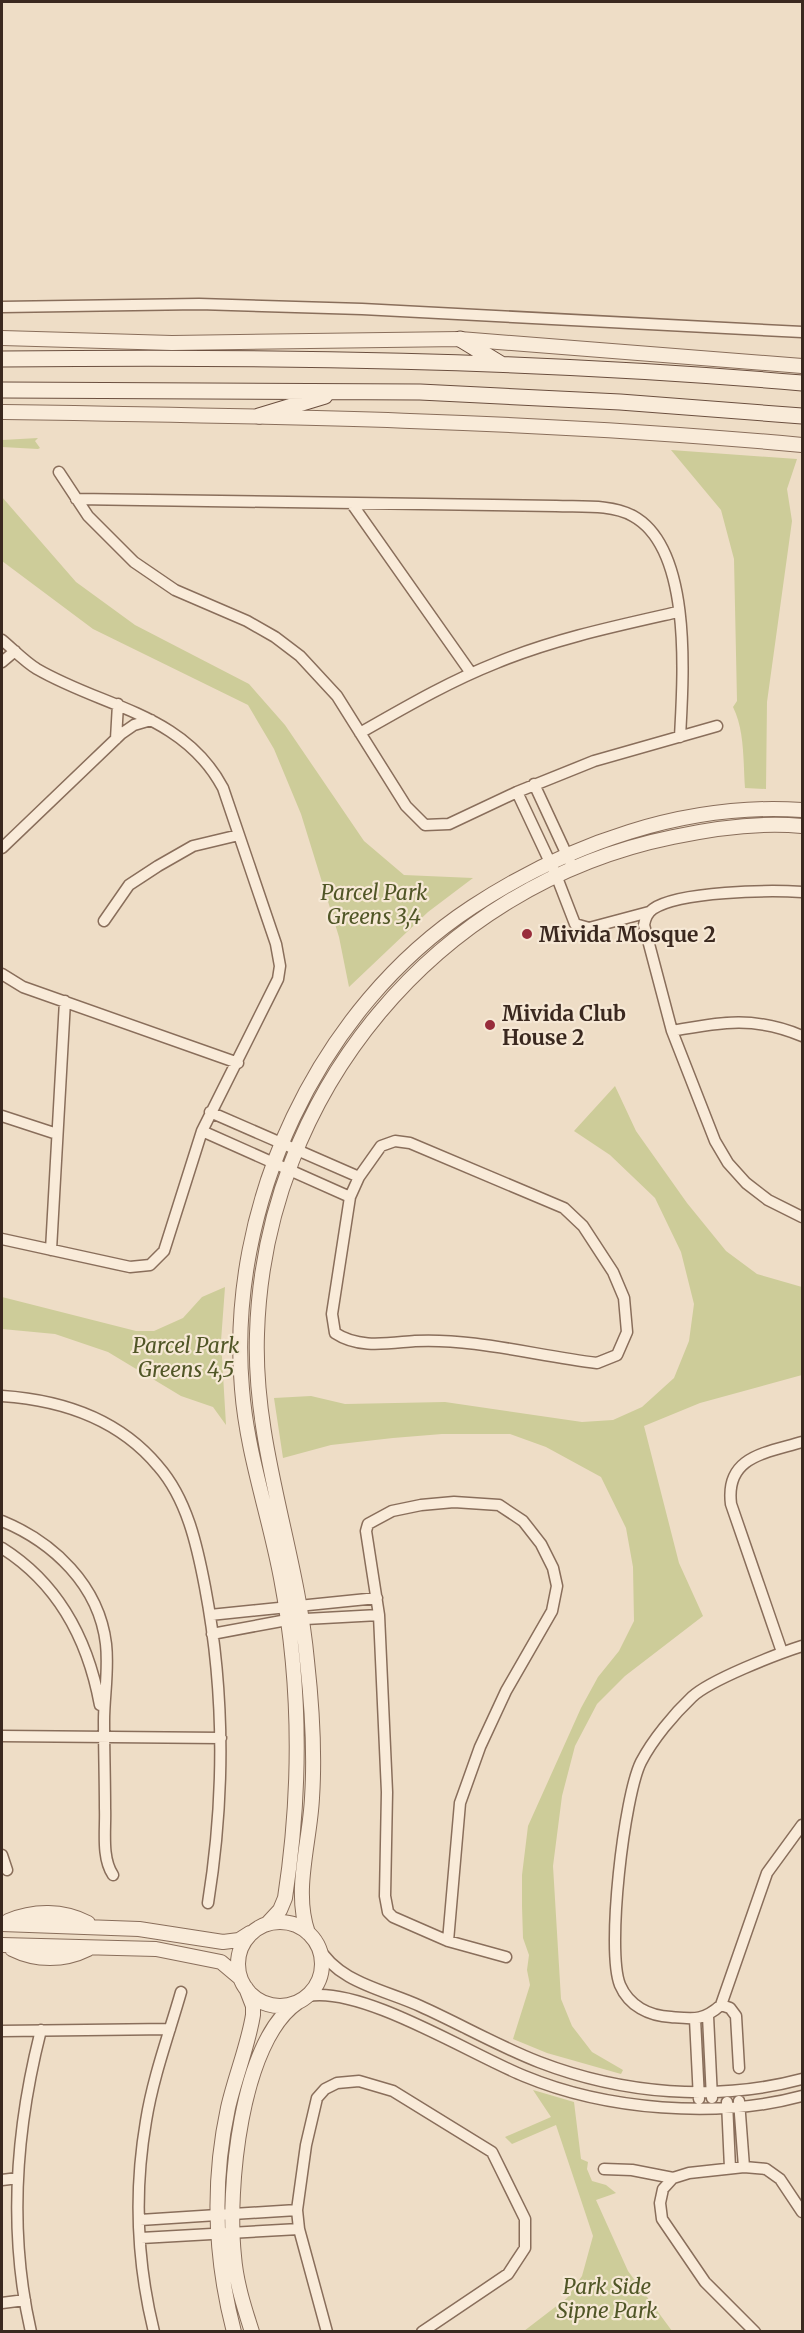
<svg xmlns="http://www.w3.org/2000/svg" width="804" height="2333" viewBox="0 0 804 2333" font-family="Merriweather,serif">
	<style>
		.green { fill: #cdcc99 }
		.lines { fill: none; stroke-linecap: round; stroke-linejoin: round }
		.minor-casing { stroke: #896e5b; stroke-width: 13 }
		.tertiary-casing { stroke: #896e5b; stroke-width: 16 }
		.secondary-casing { stroke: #6b4f3f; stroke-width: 17 }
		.minor { stroke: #f9ebd9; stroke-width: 10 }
		.tertiary { stroke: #f9ebd9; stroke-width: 14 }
		.secondary { stroke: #f9ebd9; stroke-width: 15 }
		.poi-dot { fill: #982c3b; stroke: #f6e8d5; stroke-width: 2 }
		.labels { text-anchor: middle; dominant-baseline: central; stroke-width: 4.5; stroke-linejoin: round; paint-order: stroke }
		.park-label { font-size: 21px; font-style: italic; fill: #505626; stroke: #f6e8d5 }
		.poi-label { font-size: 21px; font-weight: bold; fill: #3a281f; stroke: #f6e8d5; text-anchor: start }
	</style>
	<rect width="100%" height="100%" fill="#eeddc6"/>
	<path class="green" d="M38 438 35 441 40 448 38 449 2 447V440Z
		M671 450 797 459 787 489 792 521 767 702 766 789 745 788C743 762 745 731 733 707L737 701 734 559 721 510Z
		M2 497 76 582 135 625 249 684 285 725 364 841 404 875 473 878 428 912 349 987 339 937 301 814 274 749 248 705 93 629 2 561Z
		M615 1086 636 1131 687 1203 726 1251 757 1274 802 1287V1375L700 1403 644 1426 679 1563 703 1616 625 1676 597 1704 575 1746 562 1796 553 1866 561 1999 572 2026 592 2052 623 2070 621 2074 547 2053 513 2039 530 1985 527 1970 529 1955 523 1938 522 1906V1875L528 1826 581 1708 598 1677 619 1651 634 1621 633 1567 626 1528 601 1477 546 1447 510 1434H442L393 1438 331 1445 283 1458 274 1398 311 1396 345 1404 445 1402 582 1422 613 1420 642 1407 674 1378 689 1341 694 1304 681 1252 655 1198 610 1155 574 1131Z
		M225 1287 221 1341 226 1425 213 1407 181 1396 108 1352 55 1334 2 1329V1297L136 1331H154L183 1318 202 1297Z
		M533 2090 574 2102 581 2159 588 2162 587 2169 592 2181 606 2185 616 2193 596 2200 628 2271 672 2331H524L567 2298 582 2276 593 2236 556 2125 512 2144 505 2137 551 2117Z"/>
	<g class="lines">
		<g class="minor-casing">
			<path id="minor" d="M2 307 199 304 362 309 802 332
				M59 472 88 516 134 562 175 590 247 621 275 637 300 656 337 696 406 806 425 825 449 824 517 792 594 761 717 726
				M76 499 556 506C581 507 611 504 633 516 693 549 683 679 680 737
				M352 504 471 673
				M2 640C13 649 24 661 37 669 104 708 183 713 223 788L276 944 280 966 278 979 202 1131 164 1251 150 1265 130 1267 2 1239
				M2 662 15 651
				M360 733C404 708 448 682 496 663 554 639 616 626 678 612
				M116 739 118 704
				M534 784 573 868
				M517 792 556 875 575 924 589 928 649 912
				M2 848 121 734 134 725 151 720
				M802 892C770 890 679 891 653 909 647 913 645 919 644 925L672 1031 715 1141 728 1163 746 1183 768 1200 802 1217
				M104 921 129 885 158 866 193 846 239 835
				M2 974 23 987 238 1063
				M672 1031C722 1022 755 1016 802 1036
				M210 1112 359 1177
				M2 1116 57 1134
				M202 1131 350 1197
				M395 1141 410 1143 564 1208 583 1226 613 1272 624 1298 627 1332 617 1355 597 1363C537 1356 475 1338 415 1341 388 1343 359 1349 335 1333L332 1314 350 1197 359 1177 381 1146Z
				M51 1250 65 1001
				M2 1396C61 1400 118 1418 158 1466 187 1499 197 1545 205 1587 225 1692 225 1797 208 1903
				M2 1521C53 1542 99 1585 106 1644 109 1670 104 1696 104 1721 104 1750 105 1779 105 1808 106 1829 101 1857 113 1875
				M2 1548C59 1584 88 1640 100 1705
				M210 1615 377 1598
				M212 1634 287 1620 379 1615
				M802 1646C777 1654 710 1680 692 1697 674 1714 653 1739 641 1762 624 1796 606 1951 620 1985 629 2006 649 2016 671 2017 694 2019 703 2021 721 2005L767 1873 802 1825
				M782 1652 731 1504C725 1456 766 1453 802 1442
				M2 1736 221 1738
				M2 1855 7 1870
				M448 1941 460 1803 480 1747 506 1691 552 1611 557 1586 553 1568 541 1544 523 1521 499 1505 454 1502 421 1505 392 1511 368 1524 366 1531 379 1615 387 1792 385 1896 388 1912 393 1917 448 1941 506 1957
				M317 1945C338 1983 383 1989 420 2006 460 2024 498 2046 539 2062 622 2094 716 2102 802 2079
				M308 1996C362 1986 470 2054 524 2076 606 2110 717 2119 802 2096
				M721 2005 730 2008 736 2016 739 2068
				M708 2016 712 2098
				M695 2019 699 2099
				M2 2031 170 2029
				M739 2101 744 2167
				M727 2102 730 2168
				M604 2169 632 2170 673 2178
				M2 2180 18 2178
				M140 2220 297 2210
				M141 2238 299 2229
				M2 2303 25 2300
				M31 2332C8 2232 16 2128 41 2030
				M154 2332C137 2263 134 2191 146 2121 153 2077 169 2034 181 1992
				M327 2332 299 2229 297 2210 306 2145 317 2098 325 2089 337 2083 359 2081 393 2091 492 2152 525 2219V2248L508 2274 422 2332
				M755 2332 705 2282 662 2219 660 2203 663 2189 673 2178 689 2173 744 2167 766 2169 780 2179 802 2212"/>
		</g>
		<g class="tertiary-casing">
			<path id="tertiary" d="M2 338 172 343 460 339 802 366
				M2 412C268 416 537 420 802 445
				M8 1921C34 1910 63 1910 88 1923
				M238 1964a42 42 0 1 1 84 0a42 42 0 1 1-84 0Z
				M2 1924 139 1929 223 1942 239 1940 250 1933
				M267 1924 280 1910 285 1898C301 1793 301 1683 281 1578 269 1514 247 1454 242 1389 226 1206 318 1008 472 907 568 844 686 802 802 810
				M308 1933C293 1891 310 1842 312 1798 315 1752 312 1706 307 1661 297 1550 253 1446 257 1334 264 1093 437 885 673 837 715 828 760 822 802 826
				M2 1945 156 1949 221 1962 240 1978
				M12 1949C36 1961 64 1961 88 1949
				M234 2332C215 2259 212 2182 228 2108 235 2077 248 2046 253 2015V2006L246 1988
				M252 2332C244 2307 236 2282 234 2256 227 2191 240 2041 298 2002"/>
		</g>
		<g class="secondary-casing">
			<path id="secondary" d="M460 339 501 364
				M2 359C268 356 537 360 802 383
				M2 390 420 392 620 402 802 416
				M259 416 325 396"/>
		</g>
		<use href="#minor" class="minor"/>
		<use href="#tertiary" class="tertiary"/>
		<use href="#secondary" class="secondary"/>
	</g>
	<g class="poi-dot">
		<circle cx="527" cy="934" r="6"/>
		<circle cx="490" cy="1025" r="6"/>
	</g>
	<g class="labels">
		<g class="park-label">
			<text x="374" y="892">Parcel Park<tspan x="374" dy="24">Greens 3,4</tspan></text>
			<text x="186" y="1345">Parcel Park<tspan x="186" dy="24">Greens 4,5</tspan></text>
			<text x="607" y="2286">Park Side<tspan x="607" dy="24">Sipne Park</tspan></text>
		</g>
		<g class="poi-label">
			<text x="539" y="934">Mivida Mosque 2</text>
			<text x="502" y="1013">Mivida Club<tspan x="502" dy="24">House 2</tspan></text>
		</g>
	</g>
	<rect width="804" height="2333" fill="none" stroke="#3a281f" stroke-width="6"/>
</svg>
